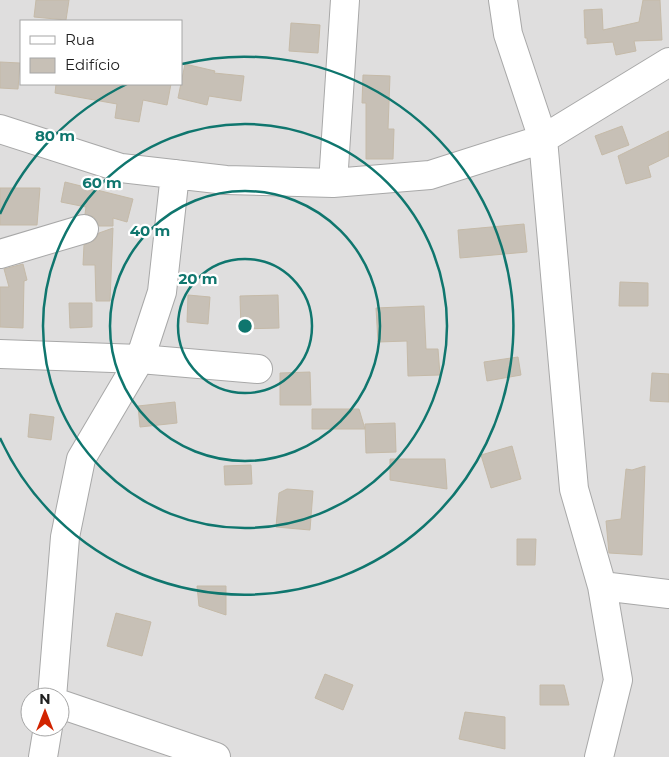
<svg xmlns="http://www.w3.org/2000/svg" width="669" height="757" viewBox="0 0 669 757" font-family="Montserrat,sans-serif">
	<style>
		.residential { fill: #dfdede; fill-rule: evenodd }
		.building { fill: #c7c0b6; stroke: #c5baa8 }
		.lines { fill: none; stroke-linecap: round; stroke-linejoin: round }
		.minor-casing { stroke: #a8a8a8; stroke-width: 30 }
		.minor { stroke: #fff; stroke-width: 28 }
		.ring { fill: none; stroke: #0f766e; stroke-width: 2.5 }
		.centre { fill: #0f766e; stroke: #fff; stroke-width: 2.5 }
		.ring-label { font-size: 15px; text-anchor: middle; font-weight: bold; fill: #0f766e; stroke: #fff; stroke-width: 4.5; stroke-linejoin: round; paint-order: stroke }
	</style>
	<rect width="100%" height="100%" fill="#f2f0e7"/>
	<path class="residential" d="M0 0H669V757H0ZM21 21H181V84H21ZM30 697H60V727H30Z"/>
	<path class="building" d="M36 0H69L66 20 34 17Z
		M643 0H660L662 40 634 41 636 51 616 55 613 42 587 44V38H585L584 10 602 9 603 30 639 22Z
		M291 23 320 25 318 53 289 51Z
		M0 62 20 63 18 89 0 88Z
		M185 64 215 71 214 73 244 76 241 101 209 96 207 105 178 98Z
		M363 75 390 76 388 129H394L393 159H366V103H362Z
		M56 84H171L167 105 143 100 139 122 115 118 117 104 55 93Z
		M622 126 629 145 602 155 595 136Z
		M669 131V156L648 166 651 177 626 184 618 156Z
		M65 182 133 199 127 222 113 218V226H99L94 217 85 214 86 207 61 202Z
		M0 188H40L37 225H0Z
		M524 224 527 252 460 258 458 230Z
		M113 228 110 301H96L95 265H83L84 245 95 240 99 233Z
		M23 264 27 280 24 281 23 328 0 327V287H9L4 269Z
		M620 282 648 283V306H619Z
		M188 295 210 297 208 324 187 322Z
		M278 295 279 328 241 329 240 296Z
		M69 303H92V327L70 328Z
		M424 306 426 349H438L440 375 408 376 407 341 378 342 376 308Z
		M518 357 521 375 487 381 484 362Z
		M310 372 311 405H280V373Z
		M652 373 669 374V402L650 401Z
		M175 402 177 423 140 427 138 406Z
		M312 409H359L365 429H312Z
		M30 414 54 417 51 440 28 437Z
		M395 423 396 452 366 453 365 424Z
		M512 446 521 479 491 488 481 455Z
		M390 459H445L447 489 390 480Z
		M251 465 252 484 225 485 224 466Z
		M645 466 642 555 609 553 606 521 621 519 626 469 632 470Z
		M287 489 313 491 310 530 276 527 279 493Z
		M517 539H536L535 565H517Z
		M197 586H226V615L199 606Z
		M116 613 151 622 142 656 107 646Z
		M325 674 353 685 343 710 315 698Z
		M540 685H564L569 705H540Z
		M465 712 505 717V749L459 739Z"/>
	<g class="lines">
		<g class="minor-casing">
			<path id="minor" d="M503 0 508 34 543 139 574 489 602 586 618 680 599 757
				M0 129 121 168 226 180 333 183 430 175 543 139 669 62
				M333 183 345 0
				M0 254 84 229
				M0 354 140 359 258 369
				M602 586 669 594
				M52 697 65 537 81 459 140 359 162 292 175 174
				M60 704 216 757
				M43 757 48 727"/>
		</g>
		<use href="#minor" class="minor"/>
	</g>
	<g class="ring">
		<circle cx="245" cy="326" r="67"/>
		<circle cx="245" cy="326" r="135"/>
		<circle cx="245" cy="326" r="202"/>
		<path d="M0 214A269 269 0 0 1 127 84M182 64A269 269 0 1 1 0 438"/>
	</g>
	<circle cx="245" cy="326" r="8" class="centre"/>
	<g class="ring-label">
		<text x="55" y="141">80 m</text>
		<text x="102" y="188">60 m</text>
		<text x="150" y="236">40 m</text>
		<text x="198" y="284">20 m</text>
	</g>
	<rect x="20" y="20" width="162" height="65" fill="#ffffff" stroke="#a6a6a6"/>
	<rect x="30" y="36" width="25" height="8" fill="#ffffff" stroke="#a6a6a6"/>
	<text x="65" y="45" font-size="15" fill="#212121">Rua</text>
	<rect x="30" y="58" width="25" height="15" fill="#c7c0b6" stroke="#a6a6a6"/>
	<text x="65" y="70" font-size="15" fill="#212121">Edifício</text>
	<g transform="translate(45 712)"><circle r="24" fill="#ffffff" stroke="#a6a6a6"/>
	<path d="M0-4L9 19L0 12L-9 19Z" fill="#d22400"/>
	<text y="-8" font-size="14" font-weight="bold" text-anchor="middle" fill="#212121">N</text>
	</g>
</svg>
